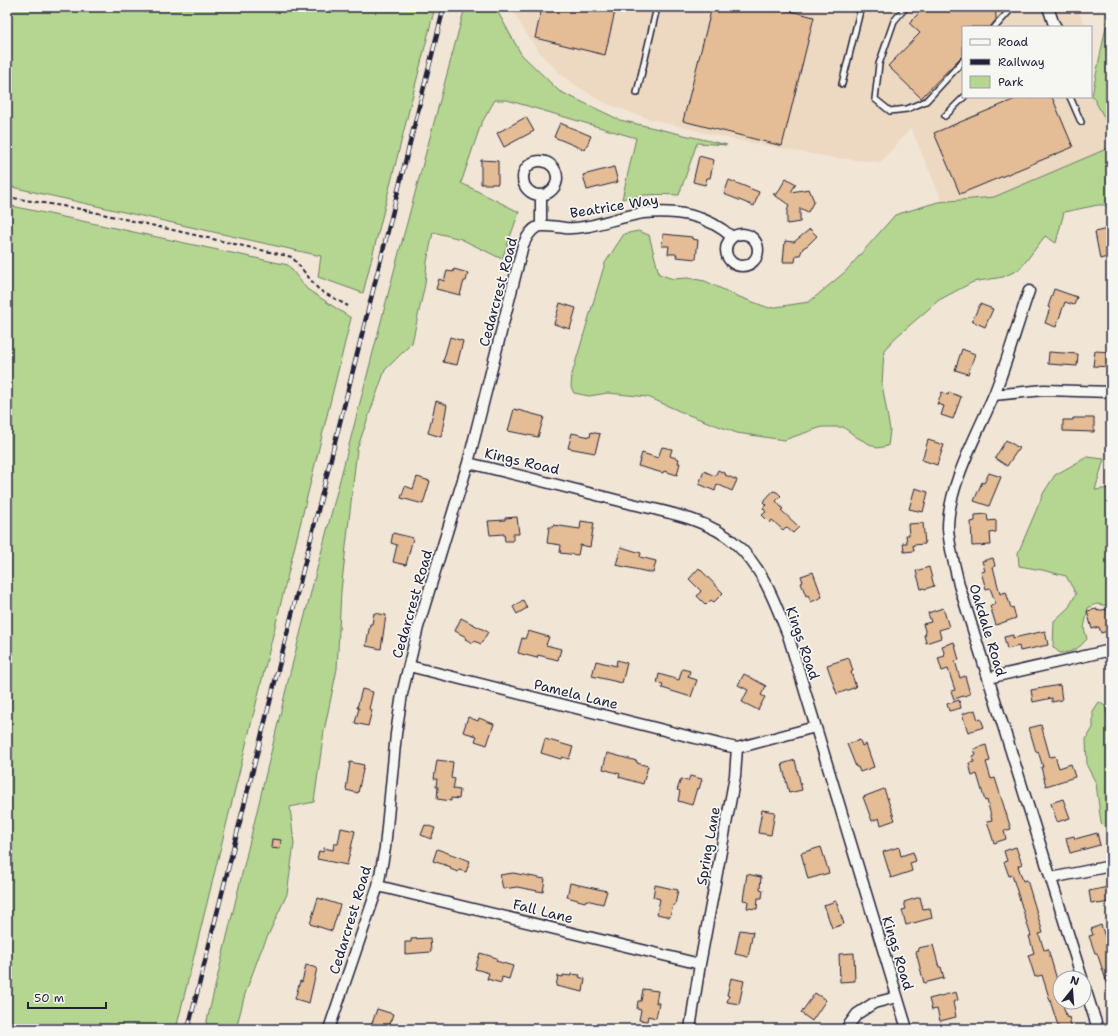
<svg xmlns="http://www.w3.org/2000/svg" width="1118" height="1036" viewBox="0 0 1118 1036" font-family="'Shantell Sans',sans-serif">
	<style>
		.built { fill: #edd9c2 }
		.green { fill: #b4d690; stroke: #6b7c66 }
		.building { fill: #e4bc95; stroke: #22223b }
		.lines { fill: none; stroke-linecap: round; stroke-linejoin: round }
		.lane-casing { stroke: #22223b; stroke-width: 8 }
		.street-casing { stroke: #22223b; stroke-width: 13 }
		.path { stroke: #22223b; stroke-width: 2; stroke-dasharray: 4 3; stroke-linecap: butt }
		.lane { stroke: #f6f6f2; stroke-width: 5 }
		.street { stroke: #f6f6f2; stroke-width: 10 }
		.rail-casing { stroke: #22223b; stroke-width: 4.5 }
		.rail { stroke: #f6f6f2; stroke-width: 3; stroke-dasharray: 9; stroke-linecap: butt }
		.labels { text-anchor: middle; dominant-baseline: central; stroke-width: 3.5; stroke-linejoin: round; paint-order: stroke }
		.street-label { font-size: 14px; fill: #22223b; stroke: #f6f6f2 }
	</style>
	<rect width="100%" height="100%" fill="#f1e5d6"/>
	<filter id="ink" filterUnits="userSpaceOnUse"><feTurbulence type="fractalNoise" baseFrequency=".025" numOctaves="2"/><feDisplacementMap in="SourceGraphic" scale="8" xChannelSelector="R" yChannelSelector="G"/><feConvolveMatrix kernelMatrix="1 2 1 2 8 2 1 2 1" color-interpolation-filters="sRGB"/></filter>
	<g filter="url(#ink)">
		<path class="built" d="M511 7H1076L1079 12 1086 27H963V97H1091V93L1111 130V147L994 197 942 201 911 128 881 162 834 158 740 141 649 119 605 103 572 83 557 71 541 54 526 34Z"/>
		<path class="green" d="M7 7H435L363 293 318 277 321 256 7 186Z
			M465 7H495L521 54 559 91 620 120 727 145 697 143 679 195C659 194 641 194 622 199L636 138 507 100H495L481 124 461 183 519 212 502 259 461 239 433 232 427 262 425 284 412 343 385 370 357 449 341 591 337 669 324 731 314 802 290 807 294 844 287 894 260 953 245 994 236 1029H205L289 677 393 275Z
			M1110 7H1111V130L1092 95Z
			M1111 147V205H1098L1064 212 1056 243 1045 236 1020 269 1003 277 973 282 939 300 895 338 884 350 882 384 890 430 888 446 877 448 858 438 843 427H822L784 440 737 433 686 414 648 397 608 393 589 396 574 393 571 387 572 374 605 263 624 234 638 231 649 235 659 274 673 279 688 278 705 281 737 296 769 308 809 302 845 272 895 215 938 202 994 197Z
			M7 205 288 265 307 289 351 318 176 1029H7Z
			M1087 457 1104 459 1095 490 1111 488V606L1096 604 1088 608 1084 628 1087 639C1079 648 1073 653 1060 653L1053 647 1054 621 1069 607 1076 594 1066 576 1042 570 1019 566 1018 553 1044 492 1055 475Z
			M1099 702 1105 706 1111 725V833L1101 823 1096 783 1087 766 1086 739 1093 728V711Z"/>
		<path class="building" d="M542 7H616L605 55 535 38Z
			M712 7H775L814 17 782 146 683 121Z
			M925 7H995L996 17V20L990 27H963V55L921 98 888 66 920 33 909 23Z
			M1020 97H1052L1073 147 960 194 934 133Z
			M526 117 534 131 504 147 497 133Z
			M560 123 591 136 585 150 554 137Z
			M699 156 714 160 710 178H707L705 185 693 182Z
			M481 160 498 161V184H481Z
			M614 167 618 182 587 190 583 175Z
			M786 178 796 184 791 192 809 189 814 201 808 212 800 208V222L787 224V212L789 205 773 194H777Z
			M729 180 759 192 754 206 724 194Z
			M1111 228V256L1100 259 1095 232Z
			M810 229 817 236 808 245 803 248 800 255H796L795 262H783L785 241 794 242Z
			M663 234 692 237V239L698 240 696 259 676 257 677 254H668L669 246H662Z
			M454 269 468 273 466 281H464L460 295 436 289 439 279 444 281 447 271 453 272Z
			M1054 289 1077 297 1074 305 1065 302 1056 327 1045 323 1050 308 1048 307Z
			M560 303 576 308 570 329 554 324Z
			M980 304 993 309 985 327 972 321Z
			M450 337 463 341 457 365 443 362Z
			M962 349 975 354 968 374 955 370Z
			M1095 351 1111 352V367L1093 366Z
			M1049 352 1078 354 1077 366 1048 364Z
			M942 392 948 395 949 392 961 397 953 419 941 415 944 406 937 404Z
			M436 401 447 405 441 437 428 433Z
			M514 409 544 417 538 437 508 431Z
			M1073 418H1094V432L1063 431V420H1073Z
			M591 432 600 434 595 453 568 448 572 433 590 437Z
			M928 440 944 445 937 465 922 460Z
			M1006 440 1019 448 1007 466 995 458Z
			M662 447 672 449 670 456 679 459 678 463H680L677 475 664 471 663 473 638 466 642 453 658 458Z
			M718 470 726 474 725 475 737 480 732 491 717 484 715 491 699 484 704 471 715 476Z
			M989 473 1001 477 989 506 974 501 982 482 984 483Z
			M417 477 430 481 423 504 401 498 405 486 413 489Z
			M915 488 928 492 923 512 909 509Z
			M773 491 777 492 781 496 776 501 783 509 781 510 799 527 793 533 786 527 783 530 772 520 770 523 762 515 766 512 763 508 766 505 763 502Z
			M987 514 988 521 996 520V532L990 533 991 545 972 546 971 522 975 521V515Z
			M517 517 519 534H513V541H505L504 534 490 535 488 521 505 520V518Z
			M581 521 594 523 590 547 580 545 578 555 560 553 561 545 547 543 549 527H553V525L580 529Z
			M923 523 925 544 913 545 914 551 904 552 903 543H907L906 535H909L908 524Z
			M393 533 413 538 406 565 393 562 397 545 391 543Z
			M621 547 641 553 640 557 656 561 653 573 616 565Z
			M993 558 995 566 993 567 1000 594 1006 592 1011 608 1013 607 1016 618 996 625 990 606 996 604 990 588 986 589 981 572 985 571 982 561Z
			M929 567 934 586 925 589 924 588 921 589 916 571Z
			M699 568 723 593 714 602 711 600 706 605 697 596 701 591 689 579Z
			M813 572 822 597 811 602 808 595 806 596 801 583 803 582 801 576Z
			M523 600 527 608 517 614 513 607Z
			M943 608 949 627 939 630 941 638 926 643 924 635 926 634 923 624 931 622 928 613Z
			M1097 609V611L1107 609 1109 617 1111 616V630L1101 633 1099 627 1092 629 1087 611Z
			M374 613 386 615 381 649 366 646 370 624H372Z
			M461 618 488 632 481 644 474 641 473 643 465 639 466 637 455 631Z
			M528 631 549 637 546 645 561 649 558 660 538 655 537 658 518 653 522 638 525 639Z
			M1045 631 1048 645 1020 651 1019 646 1007 649 1004 637 1013 635V638Z
			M954 642 959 660 955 661 960 678 965 676 970 694 954 699 951 691 955 690 948 669 942 671 938 658 945 656 942 646Z
			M849 658 853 671 851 672 856 687 837 694 827 665Z
			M617 660 627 663 622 683 592 676 596 661 616 666Z
			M682 669 690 671 688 677 697 680 691 697 662 688 663 684 657 683 659 674 679 680Z
			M744 674 766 686 761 695 765 697 758 710 742 702 748 690 738 685Z
			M1060 685 1062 700 1052 702V698L1033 702 1031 690Z
			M362 689 373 692 369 709 372 710 368 726 355 723 359 708H357Z
			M959 700 961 708 949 711 947 704Z
			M975 710 978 720 981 719 984 727 968 732 962 714Z
			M468 717 478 721 479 718 494 724 487 745 475 741 477 736 463 732Z
			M1041 725 1050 757 1055 756 1059 768 1071 764 1075 777 1046 786 1041 767H1043L1038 751 1036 752 1029 728Z
			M545 739 573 747 569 759 562 757 561 759 541 753Z
			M860 740 862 746 866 744 874 767 860 772 858 767H856L847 744Z
			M986 745 990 761 986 762 991 779 995 778 1011 829 1004 831 1006 839 994 843 987 821 992 820 987 800 985 801 977 774 972 776 969 763 974 762 972 756 976 755 974 749Z
			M607 753 637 761V763L648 766 643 784 619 777 620 774 603 769Z
			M437 760 453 762 451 778 455 779 453 789 460 790 459 799 451 798V801L437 799 438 787H436L437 779H434Z
			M795 760 802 790 789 793 782 764Z
			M350 762 364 765 358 793 346 790Z
			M690 776 702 779 699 789 697 788 692 805 678 801 680 791 677 790 681 779 688 781Z
			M884 789 895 820 881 825 879 818 872 821 863 797Z
			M1063 799 1070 818 1057 822 1051 803Z
			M762 810 775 812 771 835 758 833Z
			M425 825 435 828 431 839 421 835Z
			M341 828 355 831 347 865 317 859 319 851 323 852 324 848 333 850 334 844H338Z
			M1097 833 1100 845 1070 853 1066 838 1074 836 1075 839Z
			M272 839 281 840 280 849 271 848Z
			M821 847 829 873 808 879 801 853Z
			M899 847 901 856 913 852 916 861 910 863 912 871 891 878 883 852Z
			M1016 847 1022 864 1018 866 1023 881 1027 880 1043 933 1039 934 1044 950 1048 949 1060 990V1002H1062L1067 1018 1069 1017 1072 1029H1059L1042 975 1035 977 1028 955 1034 953 1029 936H1031L1012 875 1009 876 1004 862 1007 861 1004 851Z
			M437 849 470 861 466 872 459 870 458 872 450 869 451 867 433 861Z
			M513 873 545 879 543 892 517 887 503 889 500 875Z
			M747 874 761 877 760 889 763 890 762 898H758L757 909 747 908 748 901 743 900Z
			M570 883 607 891 603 904 586 900 585 902 567 897Z
			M655 885 678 890 675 905H673L670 917 657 914 660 899 653 897Z
			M1108 887 1109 891H1111V902L1097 904V902L1091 903 1089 891Z
			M920 897 923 909 930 908 932 918 906 925 902 910 906 909 904 902Z
			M318 898 340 905 332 931 310 924Z
			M836 901 844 924 832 928 824 905Z
			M1101 925 1111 954V989H1109L1097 953H1095L1089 936 1093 935 1091 929Z
			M740 930 753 932 748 957 735 954Z
			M430 938 431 952 405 954V942H411V939Z
			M933 945 939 967H941L944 978 924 983 916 952 919 951 918 948Z
			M480 953 497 958 496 961 513 966 509 979 502 977 501 983 487 979 489 973 475 969Z
			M854 953 855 981 840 982 839 954Z
			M306 965 317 968 309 1003 295 999 300 981 302 982Z
			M571 974 580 975 579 977 585 979 583 992 556 986 558 976 563 977V975L571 976Z
			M731 978 744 981 739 1004 727 1002 729 996 727 995Z
			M643 989 658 991 656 1003H659L656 1018 648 1016 647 1021 639 1020 641 1010 637 1009 638 1001H641Z
			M956 992 958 1000 953 1002 956 1017 940 1021 937 1009 932 1010 929 999Z
			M815 993 826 1000 812 1021 801 1013Z
			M377 1009 393 1014 388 1029H370Z"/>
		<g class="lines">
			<g class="lane-casing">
				<path id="lane" d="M906 7 894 21 879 64 875 99 890 111 907 109 926 101 963 61
					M995 27 1010 10 1011 7
					M842 84 861 7
					M637 93 657 7
					M1070 97 1081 122
					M945 116 964 97"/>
			</g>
			<g class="street-casing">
				<path id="street" d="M1048 7 1053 22 1056 27
					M523 178a17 17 0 1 1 34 0a17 17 0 1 1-34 0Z
					M541 195V226
					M726 250a16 16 0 1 1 32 0a16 16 0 1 1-32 0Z
					M1029 291C1017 325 1007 363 993 397 977 435 948 486 948 528 949 547 955 566 959 585L1082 978
					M994 395 1044 390 1111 392
					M468 463C520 475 572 489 624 502 660 511 708 518 736 544 764 570 774 601 788 635L907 1029
					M409 666 723 745 737 748
					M988 678 1111 650
					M1051 878 1111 866
					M378 886 700 964
					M1084 985 1098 1029
					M329 1029 378 886 385 848 396 734 402 694 418 627 468 463 523 245C534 221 541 225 565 228 572 229 582 227 589 226 607 222 625 216 643 213 676 210 706 214 732 237
					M690 1029 700 964 735 776 737 748 815 727
					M846 1029 857 1014 874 1003 897 997"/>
			</g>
			<path class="path" d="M7 197 80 209 292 257 319 290 348 306"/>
			<use href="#lane" class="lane"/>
			<use href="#street" class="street"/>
			<g class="rail-casing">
				<path id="rail" d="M188 1029 444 7"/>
			</g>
			<use href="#rail" class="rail"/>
		</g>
	</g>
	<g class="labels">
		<g class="street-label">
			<text transform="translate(614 206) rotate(-9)">Beatrice Way</text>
			<text transform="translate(498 292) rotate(-75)">Cedarcrest Road</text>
			<text transform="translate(522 461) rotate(13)">Kings Road</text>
			<text transform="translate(412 604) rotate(-74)">Cedarcrest Road</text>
			<text transform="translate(988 630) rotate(73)">Oakdale Road</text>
			<text transform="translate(803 643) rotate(71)">Kings Road</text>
			<text transform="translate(576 694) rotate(14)">Pamela Lane</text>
			<text transform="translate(708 846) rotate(-80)">Spring Lane</text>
			<text transform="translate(543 911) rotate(14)">Fall Lane</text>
			<text transform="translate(350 920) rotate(-73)">Cedarcrest Road</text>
			<text transform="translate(898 953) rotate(73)">Kings Road</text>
		</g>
	</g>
	<rect width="1118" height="1036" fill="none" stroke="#f6f6f2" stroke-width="24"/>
	<rect x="12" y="12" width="1094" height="1012" fill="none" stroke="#22223b" stroke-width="1.5" filter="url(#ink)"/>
	<rect x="962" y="26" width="130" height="72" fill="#f6f6f2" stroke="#a1a1a9"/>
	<rect x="970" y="39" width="20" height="6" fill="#f6f6f2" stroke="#a1a1a9"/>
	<text x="998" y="46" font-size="12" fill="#22223b">Road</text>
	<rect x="970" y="59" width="20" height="6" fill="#22223b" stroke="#a1a1a9"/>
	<text x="998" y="66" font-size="12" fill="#22223b">Railway</text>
	<rect x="970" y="76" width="20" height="12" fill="#b4d690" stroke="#a1a1a9"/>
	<text x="998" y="86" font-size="12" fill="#22223b">Park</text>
	<g transform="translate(1072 990) rotate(17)"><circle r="19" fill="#f6f6f2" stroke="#a1a1a9"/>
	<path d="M0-3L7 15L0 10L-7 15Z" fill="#22223b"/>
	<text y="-6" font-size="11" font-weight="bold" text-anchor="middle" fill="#22223b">N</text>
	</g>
	<path d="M28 1002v6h78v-6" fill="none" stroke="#22223b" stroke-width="2"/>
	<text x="34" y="1002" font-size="12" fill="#22223b" stroke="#f6f6f2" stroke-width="3" paint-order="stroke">50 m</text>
</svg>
